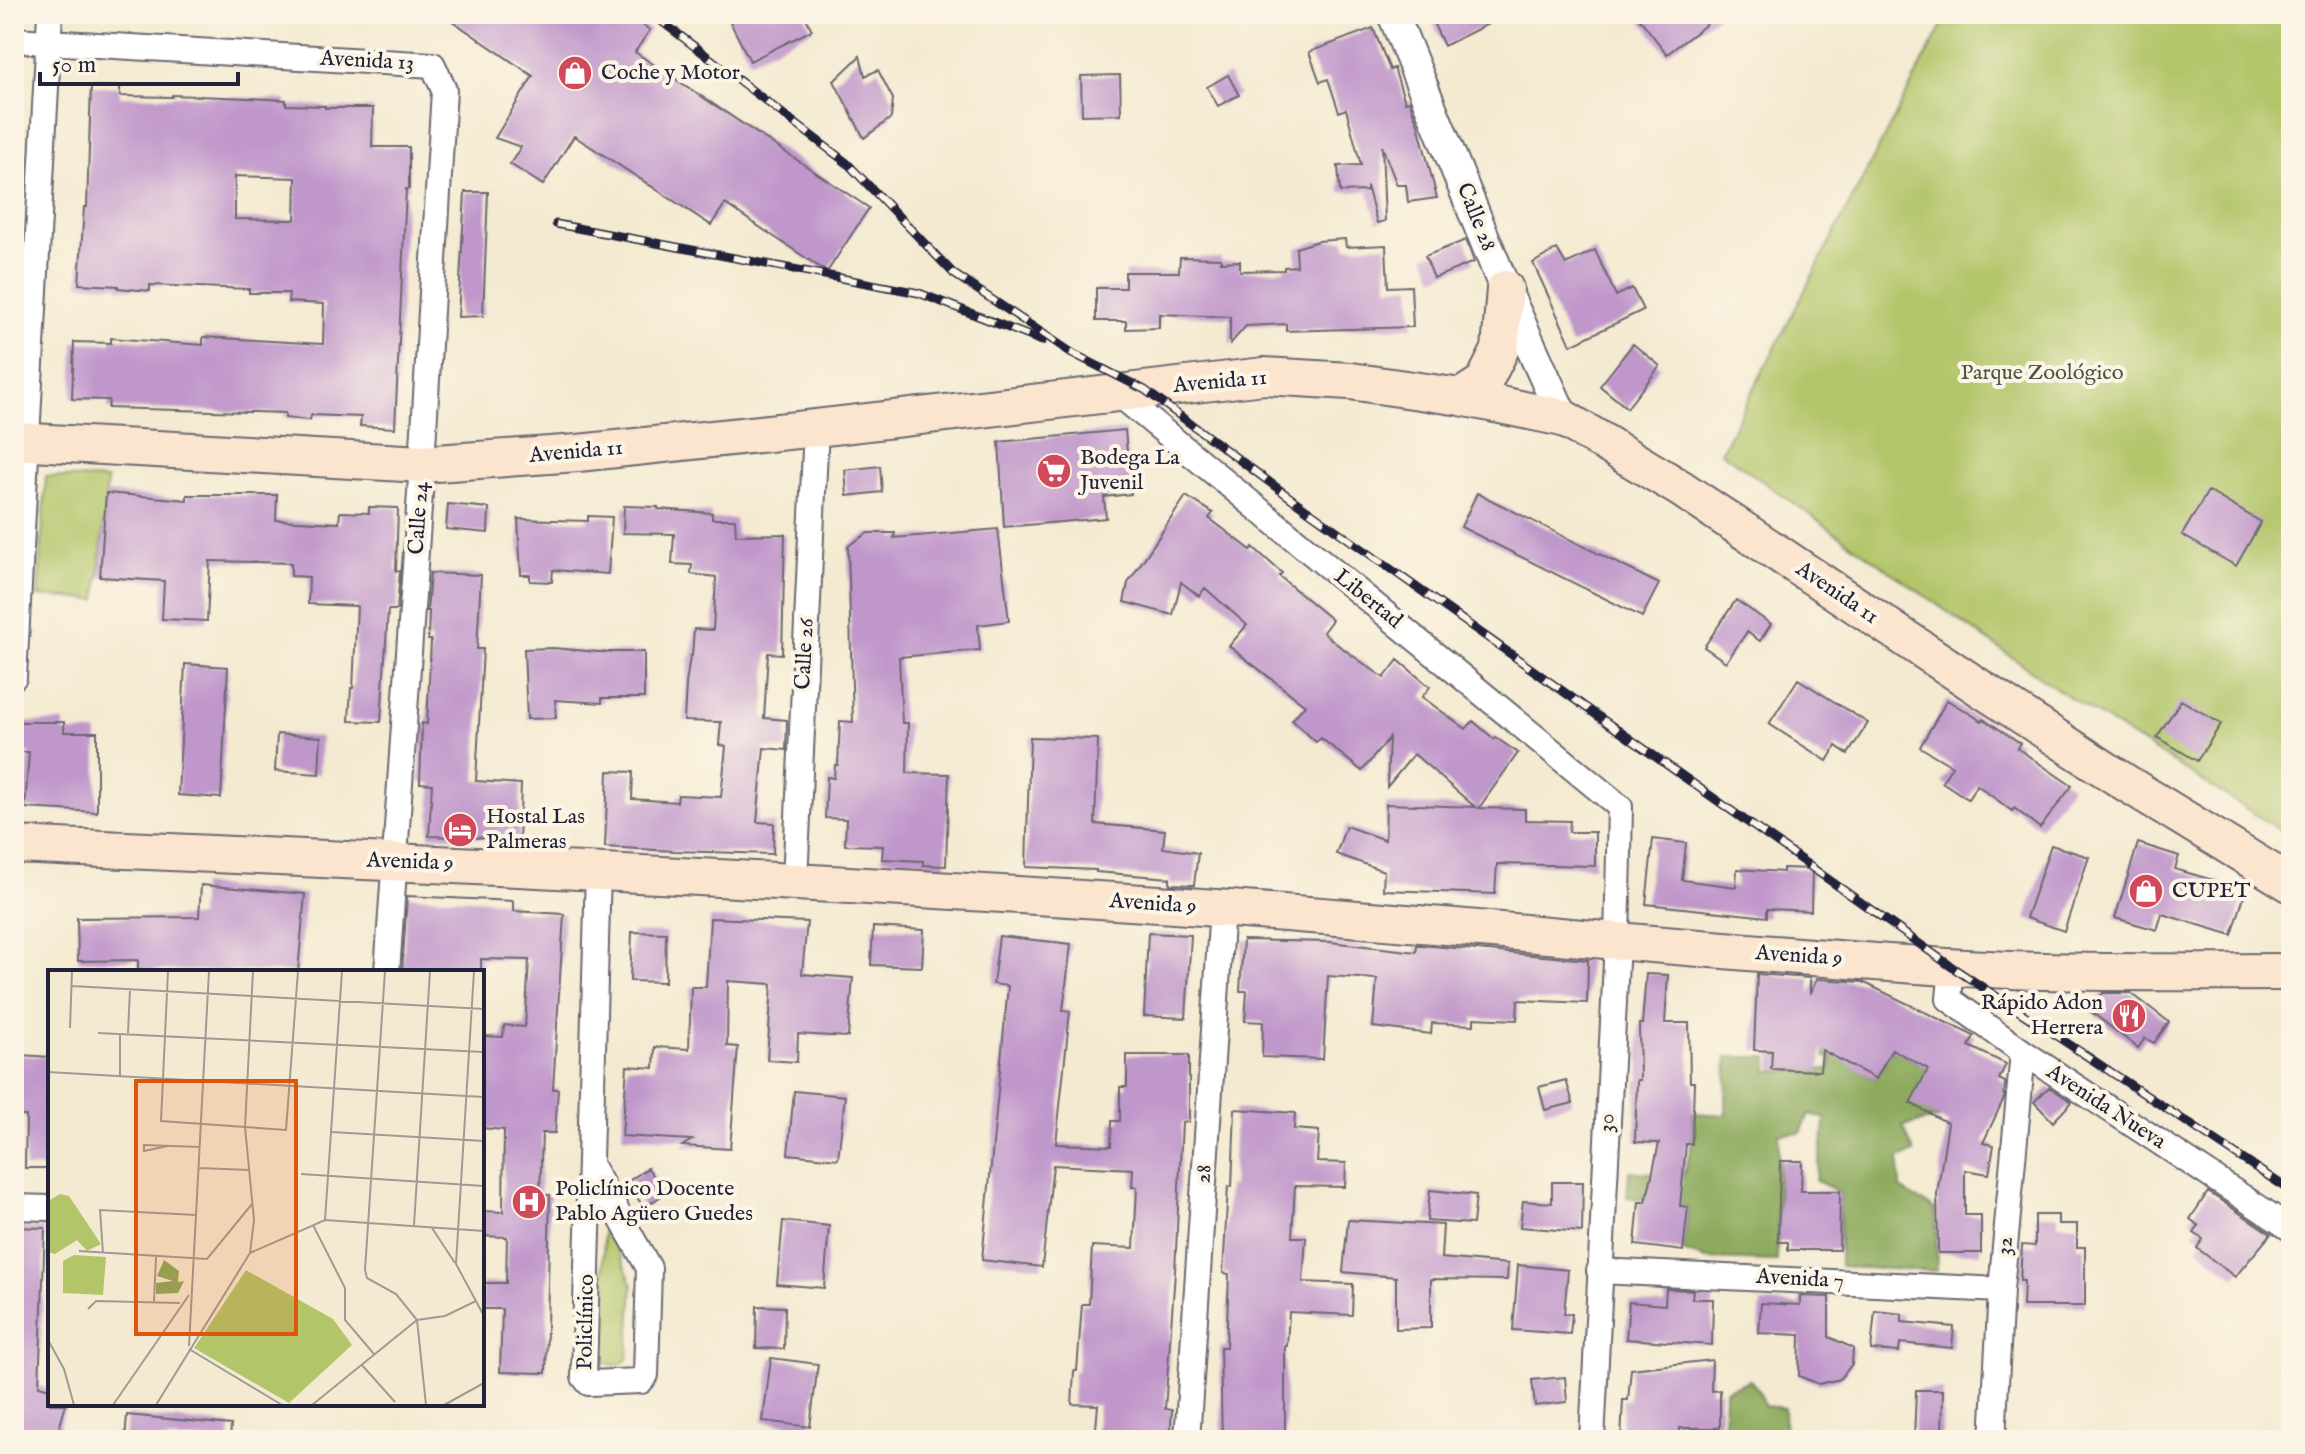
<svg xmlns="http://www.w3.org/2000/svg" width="2305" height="1454" viewBox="0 0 2305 1454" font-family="'IM FELL English',serif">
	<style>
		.green { fill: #b2c569; stroke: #6a7452; stroke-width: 2 }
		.forest { fill: #8daa5d; stroke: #58664c; stroke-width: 2 }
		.building { fill: #c097cb; fill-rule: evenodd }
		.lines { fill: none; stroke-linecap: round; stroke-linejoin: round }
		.minor-casing { stroke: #6c6870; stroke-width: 28 }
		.tertiary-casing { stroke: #6c6870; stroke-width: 34 }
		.secondary-casing { stroke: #6c6870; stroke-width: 40 }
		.minor { stroke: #fff; stroke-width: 24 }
		.tertiary { stroke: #fff; stroke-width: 30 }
		.secondary { stroke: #fce5cf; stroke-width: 36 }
		.rail-casing { stroke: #22223b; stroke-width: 9 }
		.rail { stroke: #fcf5e5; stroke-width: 6; stroke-dasharray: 18; stroke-linecap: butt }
		.labels { text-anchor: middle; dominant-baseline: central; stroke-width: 8; stroke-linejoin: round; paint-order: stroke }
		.street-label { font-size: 22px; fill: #22223b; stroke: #fcf5e5 }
		.poi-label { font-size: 22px; fill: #22223b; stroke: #fcf5e5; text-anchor: start }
		.park-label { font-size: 22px; fill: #4d5349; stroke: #fcf5e5 }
		.inset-road { fill: none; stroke: #a09a95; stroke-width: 2 }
		.view { fill: #de560e; fill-opacity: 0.15; stroke: #de560e; stroke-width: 4 }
		.inset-edge { fill: none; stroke: #22223b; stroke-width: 4 }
	</style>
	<rect width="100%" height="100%" fill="#fcf5e5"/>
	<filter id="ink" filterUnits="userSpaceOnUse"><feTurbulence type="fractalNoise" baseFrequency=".0125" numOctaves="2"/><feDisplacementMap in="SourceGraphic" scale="16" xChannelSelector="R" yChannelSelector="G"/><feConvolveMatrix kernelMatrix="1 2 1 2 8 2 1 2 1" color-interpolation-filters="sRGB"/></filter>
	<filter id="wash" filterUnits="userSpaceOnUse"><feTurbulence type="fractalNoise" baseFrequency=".006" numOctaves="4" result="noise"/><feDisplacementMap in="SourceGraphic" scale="32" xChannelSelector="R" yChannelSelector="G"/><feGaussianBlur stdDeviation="1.8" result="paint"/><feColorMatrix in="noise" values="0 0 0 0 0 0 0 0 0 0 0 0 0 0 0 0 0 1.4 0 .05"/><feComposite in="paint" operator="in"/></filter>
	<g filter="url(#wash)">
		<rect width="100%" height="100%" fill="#f4ead1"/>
		<path class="green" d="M1948 14H2291V837L2060 691 1721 452Z
			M46 476 107 480 97 600 38 596Z
			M604 1229 619 1253 633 1286 628 1359C619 1366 614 1367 603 1361L600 1353Z"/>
		<path class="forest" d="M1823 1019 1853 1066 1876 1079 1892 1049 1928 1069 1939 1118 1903 1126 1914 1153 1899 1158 1900 1189 1935 1209 1937 1271 1840 1267V1192L1816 1181 1826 1119 1809 1114 1801 1133 1779 1134 1777 1261 1706 1259 1683 1251 1688 1207 1627 1197 1629 1171 1683 1176 1692 1144 1693 1113 1726 1115 1727 1057H1768V1071L1830 1069 1832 1058 1825 1057Z
			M1750 1380 1761 1393 1764 1406 1784 1408 1785 1440H1713L1714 1435 1724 1432 1725 1390Z"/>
		<g id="blocks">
			<path class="building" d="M442 14H627L650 30 635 52 869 208 827 272 725 204 711 225 574 136 543 185 510 164 521 147 495 138 533 76Z
				M726 14H804L812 30 750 61Z
				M1429 14H1508L1444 46Z
				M1636 14H1720L1667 54Z
				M1373 28 1390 70 1394 68 1405 102 1409 101 1418 124 1437 198 1408 202 1406 185H1397L1382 146 1385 221 1377 223 1367 186V191L1340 192 1338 166 1361 165 1346 109 1339 112 1328 79 1320 82 1309 52Z
				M860 56 865 76 878 70 893 99 891 118 864 138 834 81Z
				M1120 75 1121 114 1082 115 1081 76Z
				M1228 75 1239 95 1218 106 1207 87Z
				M91 86 120 87V96L172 97V95L249 98 286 100V105L325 106V108H373L372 147H409V189H406L395 428 360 426 361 417 311 415 310 420 285 418V413L108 408 109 400 72 399 74 342 111 343V338L203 345V337L323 344 324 304 288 302 289 293H249V289L150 285V291L118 288V286L79 284 84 207H87ZM235 176 296 178 295 219 293 220 235 219Z
				M465 192H488L483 316 458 317Z
				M1345 239 1346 247 1386 245 1388 287 1411 286 1413 327 1286 331V324L1246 326 1230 344V317L1159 314V328L1126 329V321H1096V288H1125V272H1179L1180 257 1221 258V262L1240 261V271L1284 270V267L1297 266 1296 248 1318 241Z
				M1466 240 1474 262 1434 278 1425 256Z
				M1557 249 1566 264 1595 250 1616 296 1632 288 1643 310 1571 345 1533 263Z
				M1633 344 1660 366 1627 408 1600 386Z
				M1125 430 1131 494 1104 497 1106 518 1004 527 999 442Z
				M880 466 882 492 847 496 845 470Z
				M2208 491 2261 522 2236 566 2182 535Z
				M106 493 187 500V495H277L276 520 339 523 340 512 369 513V507L398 508 396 571H400L397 610H388L381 722 349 721 351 688H353L357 606 308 604 309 577 291 576V563L210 561 207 621 162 619 164 581 100 577Z
				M1477 493 1659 584 1642 617 1461 527Z
				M1186 496 1213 513 1209 518 1251 550 1253 547 1282 573 1279 576 1332 620 1323 632 1338 645 1384 678 1398 660 1430 687 1422 697 1466 729 1473 721 1494 739 1495 737 1518 753 1479 808 1525 809V820L1570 821 1569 832H1595V866L1497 864 1495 894 1383 890 1384 871 1336 854 1346 826 1385 840 1386 804 1475 807 1414 754 1387 787 1389 738 1362 771 1321 738 1316 742 1292 720 1305 705 1229 646 1247 625 1205 588 1199 596 1181 582 1173 615 1124 602 1128 583Z
				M448 504 489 508 488 533 446 529Z
				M624 506 658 507V509L712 513V519H735L736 535 785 534 782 654 768 653 764 718 787 720 786 750 764 748 757 822 774 823 773 854 674 851 605 847 608 771 633 772 632 799 677 802 678 795 721 797 726 746 719 745 721 722 684 721 686 684 690 656H692L694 629 713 630 716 577 691 574 692 565 672 564 674 534 623 533Z
				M588 516 612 517 608 574 553 570 552 582 530 581V575H521L518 519 588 521Z
				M998 529 1009 621 978 625 980 650 899 657 902 723H908L907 773 949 774 946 866 923 865V861L882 859 883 846 845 845 846 819 825 818 827 777 834 778 835 765H838L840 721 853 722 848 546 868 533H895L894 538Z
				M430 573 481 575 477 649H483L476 781 521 784 519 843 490 840V838L429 836 432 784 420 783 422 723 427 724 431 640H428L429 611H427Z
				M1736 600 1771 624 1760 641 1747 632 1726 662 1704 647Z
				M553 648 598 652H644V698H602V703L555 700 556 718 527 719 524 649Z
				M185 664 228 667 221 798 178 795Z
				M1798 679 1868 723 1848 754 1836 746 1827 761 1769 724Z
				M1947 700 1982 721 1984 719 2020 743 2017 748 2072 786 2040 828 2014 808 2012 811 1977 785 1968 799 1942 782 1952 766 1920 747Z
				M2181 700 2221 724 2197 761 2157 737Z
				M18 722H64V732H97V812L25 808 29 752H18Z
				M277 734 321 737 319 774 275 771Z
				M1030 737 1098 739 1095 824 1165 830 1163 848 1198 853 1194 885 1170 884V878L1096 872V870L1026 867Z
				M1653 839 1686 843 1682 880 1736 887 1737 869 1783 872V868L1812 869 1811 911 1767 909V917L1646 904Z
				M2138 843 2179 856 2175 869 2246 890 2232 935 2162 914 2157 930 2115 918Z
				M2051 845 2089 857 2064 931 2026 918Z
				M201 885 305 894 298 972 138 970V960L78 961 77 918 199 917Z
				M407 896 513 901V911L564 914 553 1089H558L555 1133H542L540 1195H550L546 1373 500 1372 502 1309H482V1283H506L507 1237 482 1236V1211L503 1212 504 1130 482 1128V1036L503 1037 504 1025 525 1027 529 960 481 959V971L402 972Z
				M710 918 807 922 802 974 853 978 848 1037 798 1034 797 1062 767 1060 772 984 728 981 727 1046 738 1047 730 1149 682 1146 692 1140 622 1136 627 1066 654 1068 655 1047 689 1049 691 987H706Z
				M873 927 924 930 922 967 871 965Z
				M632 932 666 933 665 982 630 981Z
				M1148 933 1191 935 1186 1018 1144 1016Z
				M999 936 1071 944 1063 1010 1070 1011 1056 1144 1111 1146 1112 1121H1120V1087H1127V1055H1189V1122L1182 1123 1175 1272 1165 1409 1172 1410 1170 1440H1095L1098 1405 1072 1404 1074 1371H1077L1082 1304H1089L1092 1246 1134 1248 1137 1187H1132L1133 1169 1053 1165 1042 1267 982 1260 1008 986 993 984Z
				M1243 940 1330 942 1416 952 1417 945H1421L1588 960 1587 1003 1518 1000 1517 1020 1474 1018V1025L1432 1023 1431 1034 1373 1027 1377 979 1328 976 1323 1059 1262 1057 1263 1022 1245 1021 1247 991H1240Z
				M1646 974 1668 975 1665 1023H1689L1690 1082H1694L1692 1144H1686L1680 1206 1688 1207 1683 1251 1635 1245 1639 1202H1646L1659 1143 1635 1142 1637 1080H1640L1639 1024H1642Z
				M1757 974 1810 978V994L1817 979 1863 982 1974 1036 1969 1046 2006 1064 1999 1079 2005 1082 2004 1098 1983 1143 1994 1145 1989 1174 1965 1170V1215H1981V1253H1938L1937 1194 1948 1123 1910 1103 1928 1069 1892 1049 1876 1079 1822 1050 1820 1071 1771 1069 1772 1051 1754 1050Z
				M2103 993H2131L2169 1022 2154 1043 2145 1038 2138 1048 2089 1010Z
				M21 1055 50 1057V1168H25L26 1116H18Z
				M1566 1080 1573 1103 1545 1110 1539 1087Z
				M2049 1087 2072 1102 2053 1122 2034 1102Z
				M794 1091 845 1096 838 1159 788 1154Z
				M1235 1109 1295 1113 1294 1129 1319 1131 1317 1162 1346 1163 1345 1187 1295 1186 1292 1237H1306L1303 1282 1353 1284 1352 1315 1289 1312 1287 1346H1285V1440H1222L1220 1347H1226L1229 1274 1223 1273 1228 1186 1232 1187Z
				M1780 1161H1802L1801 1191H1840L1839 1250H1788V1242H1778Z
				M648 1168 665 1193 644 1208 627 1182Z
				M1552 1182H1583L1582 1232 1520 1227 1523 1201 1552 1203Z
				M1430 1190 1476 1195 1473 1224 1427 1221Z
				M2208 1192 2271 1234 2235 1277 2197 1248 2203 1239 2194 1233 2199 1226 2190 1219Z
				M2035 1215H2058V1224H2077V1247H2085V1306H2023L2024 1281H2020L2022 1245 2035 1246Z
				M1348 1220 1443 1225 1441 1258 1508 1264 1507 1280 1431 1279V1328L1396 1329V1277L1343 1272Z
				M783 1221 829 1226 824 1288 777 1284Z
				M14 1227 45 1228 39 1386 50 1389V1404H66L56 1440H14Z
				M1518 1265 1568 1270 1564 1314H1572L1570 1334 1513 1330Z
				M1666 1289 1693 1290 1692 1299H1713L1712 1345 1626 1339 1629 1302 1665 1305Z
				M1800 1296 1829 1297V1337L1853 1348 1852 1364 1840 1379 1819 1384 1799 1376 1800 1335 1759 1333 1761 1303 1800 1305Z
				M757 1306 785 1307 784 1349 756 1348Z
				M1875 1311 1902 1314V1322L1954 1327 1952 1348 1900 1343 1899 1352 1871 1350Z
				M771 1358 818 1364 810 1427 763 1421Z
				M1712 1360 1711 1391 1720 1390V1428H1680L1679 1440H1621L1623 1400H1628L1631 1369Z
				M1565 1377 1567 1402 1535 1406 1532 1380Z
				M1916 1390H1943L1942 1440H1914Z
				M127 1415 231 1425 230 1440H125Z"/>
		</g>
	</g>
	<g filter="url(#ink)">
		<use href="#blocks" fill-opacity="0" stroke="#6c6870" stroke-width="2"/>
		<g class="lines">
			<g class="minor-casing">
				<path id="minor" d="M14 40 433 65 444 90 422 464 387 972
					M1116 392 1620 807 1617 942 1592 1440
					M14 677 50 14
					M795 881 816 428
					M1952 967 1949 999 2023 1052 2291 1229
					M590 1164 649 1268 646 1375 641 1381 589 1383 584 1377 598 870
					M14 1207 50 1208
					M1599 1271 2001 1290
					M1187 1440 1222 908
					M1993 1440 2001 1290 2023 1052"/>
			</g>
			<g class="tertiary-casing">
				<path id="tertiary" d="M1393 14 1505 289 1563 418"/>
			</g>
			<g class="secondary-casing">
				<path id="secondary" d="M1461 397 1484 382 1500 350 1505 289
					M14 441 422 464 578 453 816 428 1264 376 1350 381 1461 397 1563 418 1680 488 1980 688 2126 783 2291 884
					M14 845C415 863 816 880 1216 908 1460 925 1703 951 1947 967 2062 974 2176 972 2291 972"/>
			</g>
			<use href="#minor" class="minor"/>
			<use href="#tertiary" class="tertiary"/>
			<use href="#secondary" class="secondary"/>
			<g class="rail-casing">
				<path id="rail" d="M652 14 847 163 954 274 1072 353 1145 390 1299 504 1952 967 2291 1191
					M556 224 919 293 1042 341"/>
			</g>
			<use href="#rail" class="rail"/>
		</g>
	</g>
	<defs>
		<g id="shop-disc" transform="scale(1.8)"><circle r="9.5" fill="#d1495b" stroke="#fcf5e5"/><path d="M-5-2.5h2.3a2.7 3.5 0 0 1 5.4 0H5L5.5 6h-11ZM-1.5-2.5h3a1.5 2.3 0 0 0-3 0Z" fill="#fff"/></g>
		<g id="supermarket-disc" transform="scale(1.8)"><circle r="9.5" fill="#d1495b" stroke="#fcf5e5"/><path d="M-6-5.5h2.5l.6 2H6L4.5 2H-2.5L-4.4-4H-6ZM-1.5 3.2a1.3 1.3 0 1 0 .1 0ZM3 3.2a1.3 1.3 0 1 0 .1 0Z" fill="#fff"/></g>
		<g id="hotel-disc" transform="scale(1.8)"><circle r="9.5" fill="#d1495b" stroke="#fcf5e5"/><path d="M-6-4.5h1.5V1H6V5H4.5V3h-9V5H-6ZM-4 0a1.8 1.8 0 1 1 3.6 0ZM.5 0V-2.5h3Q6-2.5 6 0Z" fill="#fff"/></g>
		<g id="restaurant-disc" transform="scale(1.8)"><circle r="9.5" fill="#d1495b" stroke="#fcf5e5"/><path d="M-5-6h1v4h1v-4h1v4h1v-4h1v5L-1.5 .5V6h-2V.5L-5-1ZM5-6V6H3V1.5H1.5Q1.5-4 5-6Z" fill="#fff"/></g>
		<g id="hospital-disc" transform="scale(1.8)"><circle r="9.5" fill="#d1495b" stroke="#fcf5e5"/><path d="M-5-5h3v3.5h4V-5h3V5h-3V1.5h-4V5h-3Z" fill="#fff"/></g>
	</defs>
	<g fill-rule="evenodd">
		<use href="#shop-disc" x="575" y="73"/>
		<use href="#supermarket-disc" x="1054" y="471"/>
		<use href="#hotel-disc" x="460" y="830"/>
		<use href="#shop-disc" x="2146" y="891"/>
		<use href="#restaurant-disc" x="2129" y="1016"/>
		<use href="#hospital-disc" x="529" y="1202"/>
	</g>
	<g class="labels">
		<g class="street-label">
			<text transform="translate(367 61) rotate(3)">Avenida 13</text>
			<text transform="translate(1476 217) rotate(68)">Calle 28</text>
			<text transform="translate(1220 382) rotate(-5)">Avenida 11</text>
			<text transform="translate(576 452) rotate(-5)">Avenida 11</text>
			<text transform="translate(419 518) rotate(-86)">Calle 24</text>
			<text transform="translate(1837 593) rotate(34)">Avenida 11</text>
			<text transform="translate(1368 599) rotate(39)">Libertad</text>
			<text transform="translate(805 654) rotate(-87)">Calle 26</text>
			<text transform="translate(410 862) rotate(2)">Avenida 9</text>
			<text transform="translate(1153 904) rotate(4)">Avenida 9</text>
			<text transform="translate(1799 956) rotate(4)">Avenida 9</text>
			<text transform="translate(2106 1107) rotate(33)">Avenida Nueva</text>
			<text transform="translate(1607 1123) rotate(-87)">30</text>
			<text transform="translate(1204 1174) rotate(-86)">28</text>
			<text transform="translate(2005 1246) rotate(-85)">32</text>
			<text transform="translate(1800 1279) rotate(3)">Avenida 7</text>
			<text transform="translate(586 1322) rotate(-89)">Policlínico</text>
		</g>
		<g class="poi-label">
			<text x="601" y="73">Coche y Motor</text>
			<text x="1080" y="458">Bodega La<tspan x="1080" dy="25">Juvenil</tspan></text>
			<text x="486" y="817">Hostal Las<tspan x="486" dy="25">Palmeras</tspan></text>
			<text x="2172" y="891">CUPET</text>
			<text x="2103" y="1003" text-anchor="end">Rápido Adon<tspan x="2103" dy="25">Herrera</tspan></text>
			<text x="555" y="1189">Policlínico Docente<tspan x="555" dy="25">Pablo Agüero Guedes</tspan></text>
		</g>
		<g class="park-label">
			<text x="2042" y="373">Parque Zoológico</text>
		</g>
	</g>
	<g transform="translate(48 970)">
		<rect width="436" height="436" fill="#f4ead1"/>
		<path d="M12 224 21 226 53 274 39 281 29 270 7 284 0 282V231ZM26 285 58 287 55 325 15 323V291ZM198 300 285 349 304 375 241 433 146 378Z" fill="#b2c569"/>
		<path d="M116 290 131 301 130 312 136 311 130 323 108 324V313L125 311 109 306Z" fill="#8daa5d"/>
		<path class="inset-road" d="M120 1 113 151 238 160 250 1M337 1 317 300 319 308 348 324 369 350 378 435M426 1 408 294 436 346M24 16 436 39M22 58 24 1M50 63 436 82M80 63 82 19M0 102 436 127M72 106V63M284 162 436 171M120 176 96 181V175L152 177M151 198 201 200M253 204 436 216M277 250 294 1M265 255 297 318V350L326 384M366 255 382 1M384 258 407 293M31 281 159 289 204 234M55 283 52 240 148 245M202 283 277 250 436 261M106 331 108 287M40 339 48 331 132 333M0 370 16 399 26 435M141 376 161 1M141 379 234 435M313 394 347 432M65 435 141 325M108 435 202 283 206 250 197 157 205 1M264 435 369 350 397 346 428 331M396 435 436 413"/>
		<path class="view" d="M88 111H248V364H88Z"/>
		<rect width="436" height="436" class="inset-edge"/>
	</g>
	<rect width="2305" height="1454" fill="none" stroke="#fcf5e5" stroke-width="48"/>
	<path d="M40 72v12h198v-12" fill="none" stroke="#22223b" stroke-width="4"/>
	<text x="52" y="72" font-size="24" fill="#22223b" stroke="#fcf5e5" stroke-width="6" paint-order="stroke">50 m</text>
</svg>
